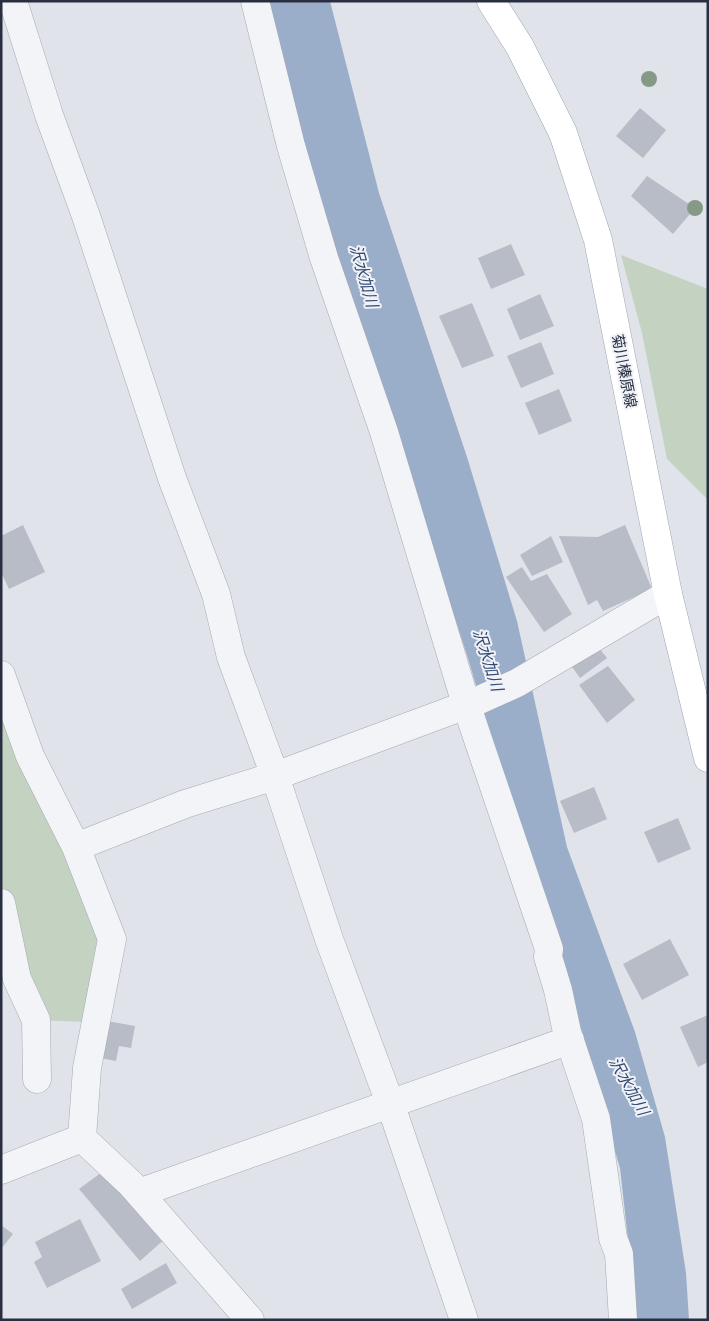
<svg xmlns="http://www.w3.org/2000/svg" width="709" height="1321" viewBox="0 0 709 1321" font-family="Raleway,'Noto Sans JP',sans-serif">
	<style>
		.green { fill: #c4d3c1 }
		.water { fill: #9baec9 }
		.building { fill: #b7bcc6 }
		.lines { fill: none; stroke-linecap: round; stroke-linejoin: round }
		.minor-casing { stroke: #a5a9b3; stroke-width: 29 }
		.major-casing { stroke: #9fa6b5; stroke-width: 29 }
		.minor { stroke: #f3f4f7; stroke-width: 28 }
		.major { stroke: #fff; stroke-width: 28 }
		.tree { fill: #859987 }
		.labels { text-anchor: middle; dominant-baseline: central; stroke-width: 4; stroke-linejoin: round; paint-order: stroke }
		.street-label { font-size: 15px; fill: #292f41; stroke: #f0f2f7 }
		.water-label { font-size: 16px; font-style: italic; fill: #334b74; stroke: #f0f2f7 }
	</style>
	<rect width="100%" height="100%" fill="#e0e3e9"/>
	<path class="green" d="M621 255 708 289V500L667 459 642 333Z
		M1 710 107 928 84 1022 36 1020 1 903Z"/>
	<path class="water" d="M261 1H330L379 193 467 457 517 621 567 847 635 1032 665 1137 686 1273 689 1320H637L620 1168 467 655 393 430 317 221Z"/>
	<path class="building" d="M640 108 666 130 643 158 616 136Z
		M647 176 695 208 673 234 631 196Z
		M511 244 525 275 491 289 478 258Z
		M540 294 554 326 520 340 507 309Z
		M472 303 494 356 462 368 439 316Z
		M541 342 554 374 521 388 507 356Z
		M559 389 572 421 539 435 525 403Z
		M23 525 45 572 9 589 1 572V536Z
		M625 525 652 589 603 611 597 600 588 605 559 536 598 537Z
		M551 536 563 562 532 576 520 555Z
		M522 567 531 581 547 574 572 614 544 632 506 577Z
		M596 644 607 658 580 678 570 664Z
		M608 666 635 700 607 723 579 685Z
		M594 787 607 819 574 833 560 801Z
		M678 818 691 849 658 863 644 832Z
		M670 939 689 975 642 1000 623 964Z
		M708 1015V1062L698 1067 680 1027Z
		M107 1021 135 1026 131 1048 119 1046 116 1061 100 1058Z
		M106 1169 166 1238 140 1261 79 1189Z
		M80 1219 101 1261 47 1288 34 1262 42 1257 35 1242Z
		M1 1225 13 1234 1 1249Z
		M166 1263 177 1283 132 1309 121 1289Z"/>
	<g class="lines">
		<g class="minor-casing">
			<path id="minor" d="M13 1 49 115 86 216 172 478 216 594 231 657 275 776 329 939 390 1103 464 1320
				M255 1 291 146 324 258 384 432 466 704 549 949 548 957 558 990 567 1032 596 1119 613 1238 619 1254 623 1320
				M1 675 30 756 76 847 112 939 87 1068 82 1138 131 1184 250 1320
				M76 847 185 804 275 776 477 701 517 683 668 594
				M1 903 17 979 36 1020 37 1079
				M1 1170 82 1138
				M139 1193 570 1040"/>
		</g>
		<g class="major-casing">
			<path id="major" d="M491 1 520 47 563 133 598 240 668 594 708 758"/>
		</g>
		<use href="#minor" class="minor"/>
		<use href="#major" class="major"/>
	</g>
	<g class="tree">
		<circle cx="649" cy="79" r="8"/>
		<circle cx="695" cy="208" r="8"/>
	</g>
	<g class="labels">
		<g class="street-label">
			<text transform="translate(624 371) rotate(79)">菊川榛原線</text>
		</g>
		<g class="water-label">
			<text transform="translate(364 276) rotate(74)">沢水加川</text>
			<text transform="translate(488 660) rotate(72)">沢水加川</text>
			<text transform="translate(629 1086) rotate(61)">沢水加川</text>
		</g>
	</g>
	<rect width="709" height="1321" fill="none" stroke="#292f41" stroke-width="5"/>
</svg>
